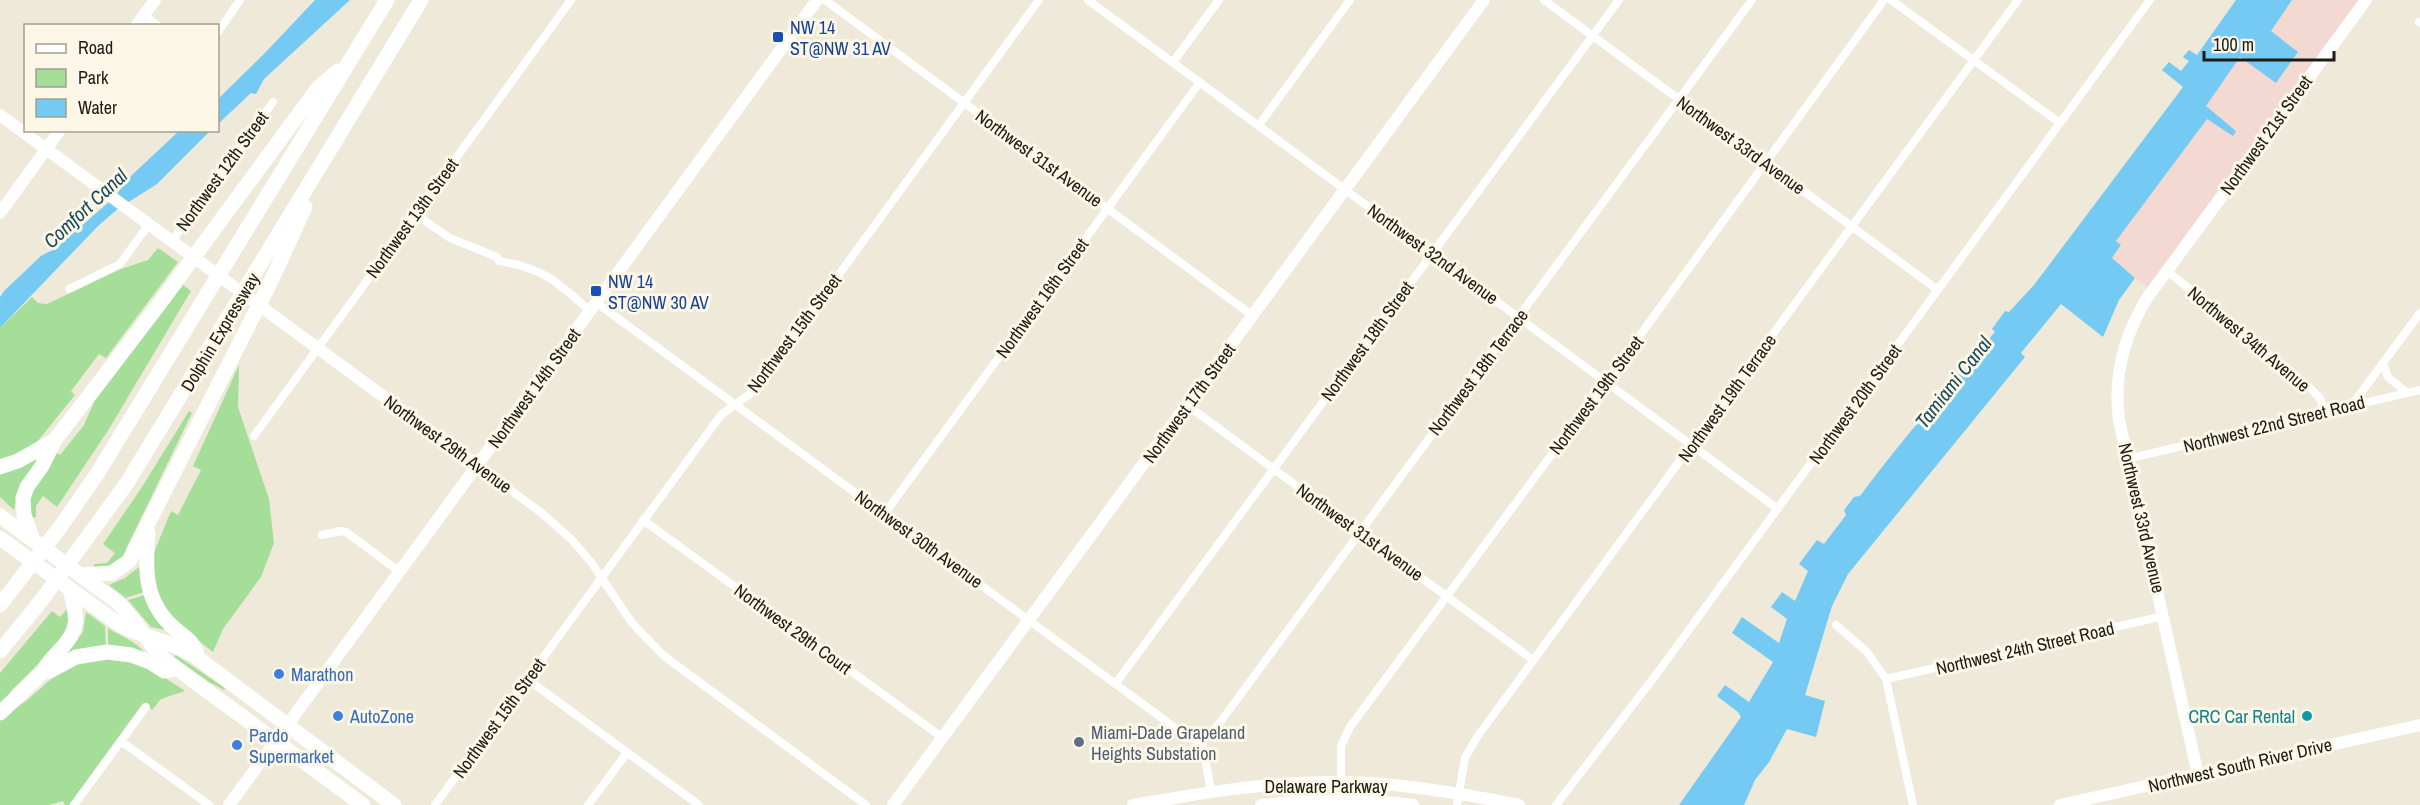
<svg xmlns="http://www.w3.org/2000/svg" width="2420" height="805" viewBox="0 0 2420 805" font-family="'Archivo Narrow',sans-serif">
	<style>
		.commercial { fill: #f3d9d2 }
		.green { fill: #a5de99 }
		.water { fill: #74caf3 }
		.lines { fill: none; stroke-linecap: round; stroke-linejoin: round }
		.street { stroke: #fff; stroke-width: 8 }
		.secondary { stroke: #fff; stroke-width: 12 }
		.highway { stroke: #fff; stroke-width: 15 }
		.transit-dot { fill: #1a4fb4; stroke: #fcf7e6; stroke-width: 2 }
		.shop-dot { fill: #3f7fe0; stroke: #fcf7e6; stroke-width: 2 }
		.culture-dot { fill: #0f9aa8; stroke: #fcf7e6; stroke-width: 2 }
		.service-dot { fill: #5c6f8a; stroke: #fcf7e6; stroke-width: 2 }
		.labels { text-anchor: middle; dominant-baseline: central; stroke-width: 6; stroke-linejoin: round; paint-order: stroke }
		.transit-label { font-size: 18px; fill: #164399; stroke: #fcf7e6; text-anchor: start }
		.street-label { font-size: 18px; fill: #1d1b15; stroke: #fcf7e6 }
		.shop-label { font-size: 18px; fill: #366cbe; stroke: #fcf7e6; text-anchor: start }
		.culture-label { font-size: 18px; fill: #0d838f; stroke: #fcf7e6; text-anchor: end }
		.service-label { font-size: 18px; fill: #4e5e75; stroke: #fcf7e6; text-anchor: start }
		.water-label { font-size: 20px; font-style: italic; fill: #18495e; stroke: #fcf7e6 }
	</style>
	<rect width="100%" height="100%" fill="#efe9d9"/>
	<path class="commercial" d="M2292 0H2368L2155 294 2112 258 2121 246 2116 241 2207 118 2232 135 2236 130 2205 107 2240 57 2298 52 2270 31Z"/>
	<path class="green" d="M158 248 178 262 106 358 99 354 71 391 75 395 33 447 0 461V328L32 297 38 303 47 304 121 269 148 260Z
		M183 285 191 291 109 429 57 507 43 496 36 506V517L32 518C24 494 43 472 57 453L60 455 84 425 94 402Z
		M239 365 238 407 269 499 274 543 261 577 223 629 213 652 180 626 165 609 155 589 153 555 171 511 178 515 201 470 193 466Z
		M189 411 192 413 126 549 128 553 110 568 93 567 95 564 107 563 115 553 103 544 142 487Z
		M35 460 37 461 16 499 14 510 0 497V473Z
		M139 567 144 592 126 598 109 585 125 578Z
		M145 595 165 630 151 627 128 600Z
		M69 607 70 615 64 638 12 690 0 707V673L52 611 60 617Z
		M86 612 105 626 106 646 67 654 83 632Z
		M108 628C120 636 136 641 144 652L108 647Z
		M176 655 225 688 224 690 209 682 174 657Z
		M104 656 136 662 156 672 185 691 161 699 152 710 143 703 69 805H65L63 801 49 805H0V719L26 701 65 667Z"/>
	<path class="water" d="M315 0H350L264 79 256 94 251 93 218 124V99L264 54Z
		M2236 0H2292L2271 31 2298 52 2276 83 2240 57 2206 106 2236 131 2233 136 2207 119 2116 241 2121 245 2112 258 2135 278 2119 300 2103 337 2061 304 2021 353 2025 357 1848 574 1832 606 1805 695 1825 701 1816 737 1787 729 1769 762 1755 780 1744 805H1679L1741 717 1738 712 1717 696 1725 685 1749 702 1773 662 1732 633 1742 617 1779 643 1787 619 1771 607 1782 592 1795 601 1808 571 1799 564 1817 540 1824 544 1846 515 1844 510 1854 497 1860 496C1902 439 1948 388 1995 332L1992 329 2005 311 2009 312 2034 285 2183 87 2162 70 2169 62 2181 71 2189 61 2183 57 2189 50 2197 55Z
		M179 131H210L157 184 119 208 99 225 0 328V297L4 291 41 256 56 248 117 195 118 192 132 175Z"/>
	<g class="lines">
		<path class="street" d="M825 0 1253 316
			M1088 0 1778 509
			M1544 0 1938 290
			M1891 0 2060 123
			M144 15 158 26
			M2419 22 2420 23
			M218 32 240 0
			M1173 62 1219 0
			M1259 125 1350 0
			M415 214 450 238 497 257 499 261C544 268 557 282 590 311
			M172 241 273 102
			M2166 270 2308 386 2320 398 2325 412
			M69 289 120 264 149 224
			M597 303 1189 738 1202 742
			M2383 363 2388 377 2406 392
			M1187 405 1533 660
			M2352 405 2420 313
			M254 436 571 0
			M2127 459 2420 390
			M478 466 543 514 571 539 591 562 632 623 664 656 866 805
			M885 513 1200 82
			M643 520 943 738
			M322 535 341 531 346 532 400 572
			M1836 625 1867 652 1886 679 1913 805
			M527 679 699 805
			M1886 679 2164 616
			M1116 683 1619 0
			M121 741 209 805
			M1202 742 1218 725 1752 0
			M1202 742 1211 791
			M1341 801V746L1350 727 1646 327 1884 0
			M74 805 146 707
			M435 805 721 415 754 391 1039 0
			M588 805 627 753
			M1457 805 1465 758 1477 737 2018 0
			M1556 805 1658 672 2150 0"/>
		<path class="secondary" d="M136 26 155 0
			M0 115 478 466
			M0 213 60 130
			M2198 775 2119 420C2113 375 2124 336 2147 298L2366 0
			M229 805 817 0
			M893 805 1484 0
			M1133 805C1202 793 1272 781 1342 782 1402 783 1461 793 1519 805
			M1261 805C1311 800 1363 799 1413 805
			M2060 805 2420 725"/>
		<path class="highway" d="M0 467 18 461 55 440
			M0 516 117 602C136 619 146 642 165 660L363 805
			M148 533C145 569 144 602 174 628 184 637 194 641 197 655
			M0 538 120 625C144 638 171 641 195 656L394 805
			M33 540 24 515 23 498 27 487 42 466 55 440 160 303 318 88 338 71
			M81 575 112 573 129 561 272 279 305 207
			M0 605 61 526 97 474 387 0
			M0 651 41 601 127 483 421 0
			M44 671H50L76 657 107 652 131 655 150 662 164 671 171 670
			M0 713 44 671C47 662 53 658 59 651 81 629 77 617 70 589"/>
	</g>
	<g class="transit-dot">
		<rect x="772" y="31" width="12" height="12" rx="3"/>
		<rect x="590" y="285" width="12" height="12" rx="3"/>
	</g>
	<g class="shop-dot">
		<circle cx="279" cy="674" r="6"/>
		<circle cx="338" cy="716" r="6"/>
		<circle cx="237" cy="745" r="6"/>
	</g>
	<circle class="culture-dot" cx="2307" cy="716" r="6"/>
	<circle class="service-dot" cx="1079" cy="742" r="6"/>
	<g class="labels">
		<g class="transit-label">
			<text x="790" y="27">NW 14<tspan x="790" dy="21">ST@NW 31 AV</tspan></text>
			<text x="608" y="281">NW 14<tspan x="608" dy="21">ST@NW 30 AV</tspan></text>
		</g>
		<g class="street-label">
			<text transform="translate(2266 135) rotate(-54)">Northwest 21st Street</text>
			<text transform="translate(1741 145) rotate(36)">Northwest 33rd Avenue</text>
			<text transform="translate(1039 158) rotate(36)">Northwest 31st Avenue</text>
			<text transform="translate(222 171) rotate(-54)">Northwest 12th Street</text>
			<text transform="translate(412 218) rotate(-54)">Northwest 13th Street</text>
			<text transform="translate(1433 254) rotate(36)">Northwest 32nd Avenue</text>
			<text transform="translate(1042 298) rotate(-54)">Northwest 16th Street</text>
			<text transform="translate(220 332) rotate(-59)">Dolphin Expressway</text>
			<text transform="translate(794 333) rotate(-53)">Northwest 15th Street</text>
			<text transform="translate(2249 339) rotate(40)">Northwest 34th Avenue</text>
			<text transform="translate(1367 341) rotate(-54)">Northwest 18th Street</text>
			<text transform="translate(1478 372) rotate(-53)">Northwest 18th Terrace</text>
			<text transform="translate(534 388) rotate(-54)">Northwest 14th Street</text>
			<text transform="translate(1596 395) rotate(-53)">Northwest 19th Street</text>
			<text transform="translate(1727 398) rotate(-54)">Northwest 19th Terrace</text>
			<text transform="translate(1189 403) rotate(-54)">Northwest 17th Street</text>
			<text transform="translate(1855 404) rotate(-54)">Northwest 20th Street</text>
			<text transform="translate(2274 424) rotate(-14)">Northwest 22nd Street Road</text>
			<text transform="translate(448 444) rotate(36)">Northwest 29th Avenue</text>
			<text transform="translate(2142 518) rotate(77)">Northwest 33rd Avenue</text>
			<text transform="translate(1360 532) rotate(36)">Northwest 31st Avenue</text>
			<text transform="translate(919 539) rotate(36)">Northwest 30th Avenue</text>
			<text transform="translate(793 629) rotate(36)">Northwest 29th Court</text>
			<text transform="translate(2025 648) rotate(-13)">Northwest 24th Street Road</text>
			<text transform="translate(499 718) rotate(-54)">Northwest 15th Street</text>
			<text transform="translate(2240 765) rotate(-13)">Northwest South River Drive</text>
			<text x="1326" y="786">Delaware Parkway</text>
		</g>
		<g class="shop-label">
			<text x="291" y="674">Marathon</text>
			<text x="350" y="716">AutoZone</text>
			<text x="249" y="735">Pardo<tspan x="249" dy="21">Supermarket</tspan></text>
		</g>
		<g class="culture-label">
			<text x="2295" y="716">CRC Car Rental</text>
		</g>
		<g class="service-label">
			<text x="1091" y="732">Miami-Dade Grapeland<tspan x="1091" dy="21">Heights Substation</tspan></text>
		</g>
		<g class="water-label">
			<text transform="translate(85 208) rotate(-43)">Comfort Canal</text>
			<text transform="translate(1953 382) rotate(-52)">Tamiami Canal</text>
		</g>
	</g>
	<rect x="24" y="24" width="195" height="108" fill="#fcf7e6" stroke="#a39f92" stroke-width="1.5"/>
	<rect x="36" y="44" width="30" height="9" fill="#ffffff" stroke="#a39f92" stroke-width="1.5"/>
	<text x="78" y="54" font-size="18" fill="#1d1b15">Road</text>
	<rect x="36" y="69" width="30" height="18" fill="#a5de99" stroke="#a39f92" stroke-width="1.5"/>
	<text x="78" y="84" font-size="18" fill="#1d1b15">Park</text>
	<rect x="36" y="99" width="30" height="18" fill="#74caf3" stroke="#a39f92" stroke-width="1.5"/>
	<text x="78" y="114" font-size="18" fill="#1d1b15">Water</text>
	<path d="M2204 51v9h130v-9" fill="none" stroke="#1d1b15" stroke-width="3"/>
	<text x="2213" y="51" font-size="18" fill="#1d1b15" stroke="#fcf7e6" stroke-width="4.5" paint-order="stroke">100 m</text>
</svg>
